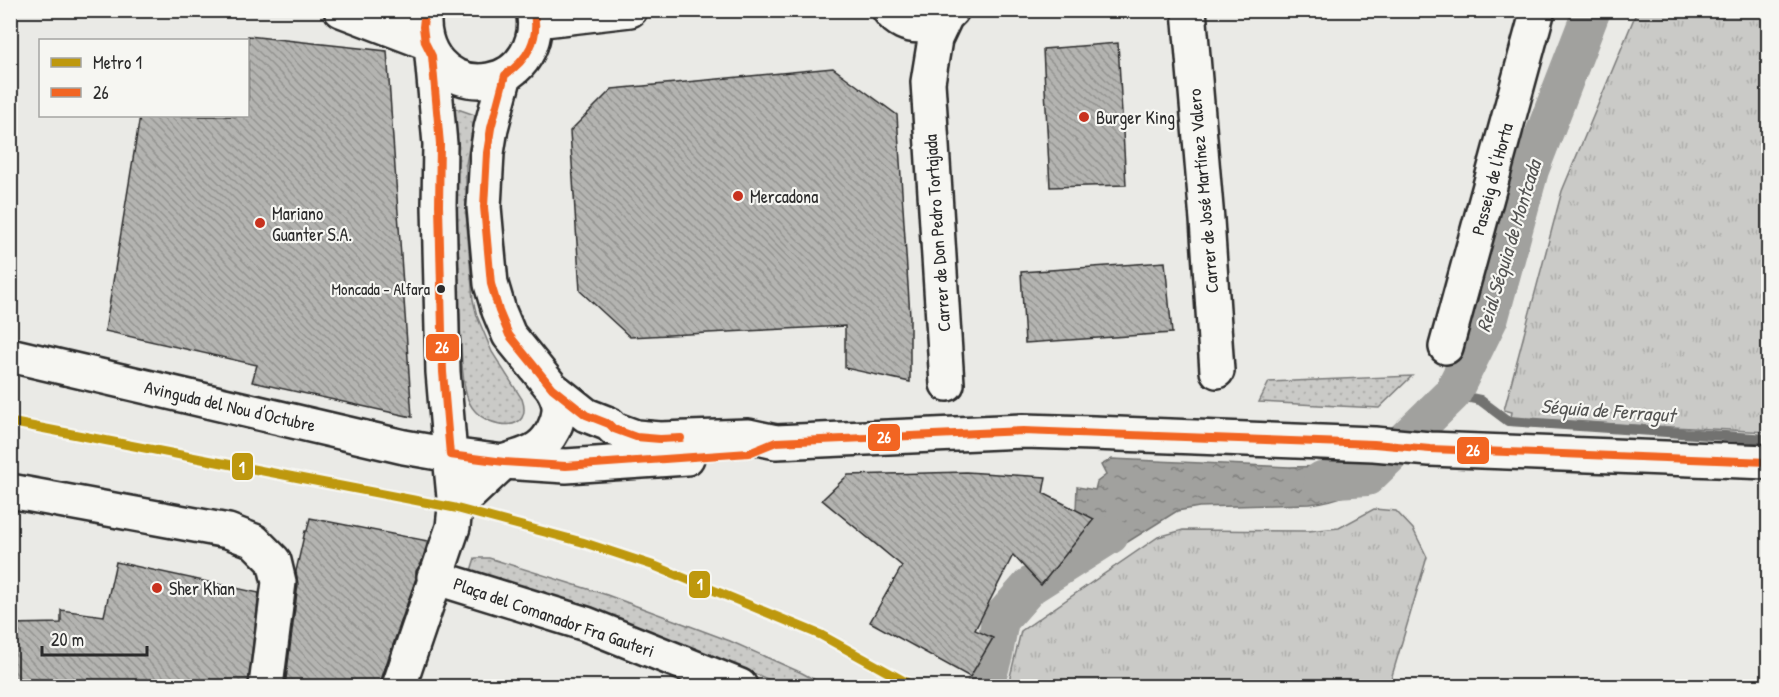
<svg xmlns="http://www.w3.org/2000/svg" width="1779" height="697" viewBox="0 0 1779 697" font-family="'Patrick Hand',sans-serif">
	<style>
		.grass { fill: url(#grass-tufts); stroke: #7a7a79; stroke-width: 1.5 }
		.park { fill: url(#park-dots); stroke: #7a7a79; stroke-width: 1.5 }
		.water { fill: url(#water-ripples); stroke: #727270; stroke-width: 1.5 }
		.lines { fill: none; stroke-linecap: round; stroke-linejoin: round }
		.stream { stroke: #727270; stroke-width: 10 }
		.canal { stroke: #a1a19e; stroke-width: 38 }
		.building { fill: url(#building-back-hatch); stroke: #2b2b2b; stroke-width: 1.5 }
		.street-casing { stroke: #2b2b2b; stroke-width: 38 }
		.secondary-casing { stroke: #2b2b2b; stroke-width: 38 }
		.street { stroke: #f6f6f2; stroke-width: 33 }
		.secondary { stroke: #f6f6f2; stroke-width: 33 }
		.bus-1-casing { stroke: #f6f6f2; stroke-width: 12 }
		.bus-1 { stroke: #f26522; stroke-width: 8 }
		.metro-1-casing { stroke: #f6f6f2; stroke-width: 14 }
		.metro-1 { stroke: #be980d; stroke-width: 9 }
		.poi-dot { fill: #c8321e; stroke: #f6f6f2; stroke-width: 2 }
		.bus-dot { fill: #2b2b2b; stroke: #f6f6f2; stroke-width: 2 }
		.labels { text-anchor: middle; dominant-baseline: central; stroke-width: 4.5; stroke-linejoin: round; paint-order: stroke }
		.bus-label { font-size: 16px; fill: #2b2b2b; stroke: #f6f6f2; text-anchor: end }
		.poi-label { font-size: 18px; fill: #2b2b2b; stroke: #f6f6f2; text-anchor: start }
		.street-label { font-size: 18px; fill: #2b2b2b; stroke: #f6f6f2 }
		.water-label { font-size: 20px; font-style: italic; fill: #545453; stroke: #f6f6f2 }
		.line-badge { stroke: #f6f6f2; stroke-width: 2 }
		.badge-label { font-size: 16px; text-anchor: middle; font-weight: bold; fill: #fff }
	</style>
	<defs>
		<pattern id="grass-tufts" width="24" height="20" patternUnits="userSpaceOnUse" patternTransform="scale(1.5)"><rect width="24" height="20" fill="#cacac7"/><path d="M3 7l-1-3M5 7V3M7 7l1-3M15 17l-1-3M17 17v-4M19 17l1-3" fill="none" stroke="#aeaeab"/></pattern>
		<pattern id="park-dots" width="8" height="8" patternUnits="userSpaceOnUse" patternTransform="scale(1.5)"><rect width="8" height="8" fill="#cacac7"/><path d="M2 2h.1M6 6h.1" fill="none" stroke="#aeaeab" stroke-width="1.8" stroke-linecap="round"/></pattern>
		<pattern id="water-ripples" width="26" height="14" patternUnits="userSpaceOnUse" patternTransform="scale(1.5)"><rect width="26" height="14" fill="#a1a19e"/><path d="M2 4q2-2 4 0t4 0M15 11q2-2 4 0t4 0" fill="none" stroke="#838381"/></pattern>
		<pattern id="building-back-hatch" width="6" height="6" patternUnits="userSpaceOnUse" patternTransform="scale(1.5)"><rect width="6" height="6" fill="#b4b4b1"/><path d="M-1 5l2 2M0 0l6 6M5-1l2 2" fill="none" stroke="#939390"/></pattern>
	</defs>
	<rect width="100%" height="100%" fill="#eaeae6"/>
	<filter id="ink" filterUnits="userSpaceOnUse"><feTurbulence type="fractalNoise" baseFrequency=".0167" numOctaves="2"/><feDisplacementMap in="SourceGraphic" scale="12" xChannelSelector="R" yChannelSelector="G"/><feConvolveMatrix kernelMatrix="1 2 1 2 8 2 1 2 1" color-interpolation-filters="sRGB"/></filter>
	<g filter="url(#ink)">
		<path class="grass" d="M1637 11H1768V432L1521 419 1511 417 1512 412 1504 410 1562 191Z
			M1374 509 1396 511 1413 529 1427 557 1389 686H1009V681L1021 631 1158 537 1183 530 1308 531 1339 528Z"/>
		<path class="park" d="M449 106 475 115 466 164V213L473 300 477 316 492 352 522 399C534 434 490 428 475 411 464 399 464 381 462 365Z
			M1412 376 1379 408 1259 402 1269 382Z
			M475 558H489L607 595 730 641 802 673 826 686H784L688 646 535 595 469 577Z"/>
		<path class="water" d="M1112 459 1289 467 1334 466 1358 471 1362 468 1382 474C1362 491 1336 501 1310 504L1199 507 1177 511 1075 575 1067 564 1074 554 1077 487 1095 490 1097 482 1106 475 1101 465Z"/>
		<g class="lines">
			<path class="stream" d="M1452 394 1480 400 1508 421 1768 439"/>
			<path class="canal" d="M1322 480 1367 477 1452 394 1490 317 1530 170 1592 10
				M985 686 994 654 1000 620 1030 586 1110 535"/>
		</g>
		<path class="building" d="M248 36 387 51 412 417 252 382 257 365 105 331 140 116H248Z
			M1118 43 1126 185 1050 187 1043 49Z
			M833 68 897 115 910 316V382L845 368V326L630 337 580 291 570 131 612 89Z
			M1165 262 1172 333 1025 343 1021 272Z
			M966 472 1046 477 1043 493 1094 519 1041 585 1013 555 975 630 993 638 970 677 870 622 902 566 822 500 848 475Z
			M310 518 428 541 421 564 416 571V578L381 680V687H285L298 584 296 571 305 531H307Z
			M116 562 259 593 248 687H125L94 681V687H10V624L61 623V610L104 616Z"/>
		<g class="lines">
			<g class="street-casing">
				<path id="street" d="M889 10C905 33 935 29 952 10
					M1189 10 1207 220 1217 371
					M945 18 935 39 928 82 947 384
					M536 21 630 10
					M1446 347 1538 10
					M10 355 404 447 450 455 455 508 453 527 399 686
					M10 491 228 531 254 541 274 561 279 582 266 686
					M455 508 504 462
					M434 577 586 624 740 686"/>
			</g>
			<g class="secondary-casing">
				<path id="secondary" d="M341 10 425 42
					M425 10C418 50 447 87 489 80 522 75 540 41 533 10
					M432 56 440 144 439 205 443 372 450 455 504 462 566 466 687 458
					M505 75 491 128 487 153 484 207 491 284 499 311 509 335 552 388 586 415 609 424 614 429 636 437 660 439 748 436 776 442 1023 431 1093 433 1374 444 1430 449 1768 462
					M506 461C516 457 528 455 538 448 550 440 560 421 559 406 558 399 555 393 552 388"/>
			</g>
			<use href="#street" class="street"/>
			<use href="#secondary" class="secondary"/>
			<g class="bus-1-casing">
				<path id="bus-1" d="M425 10 423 27 425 42 432 56 440 144 439 205 443 372 450 455 504 462 566 466 749 453 776 442 1023 431 1374 444 1430 449 1768 462
					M533 10C541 38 527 60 505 75L491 128 487 153 484 207 491 284 499 311 509 335 552 388 586 415 609 424 614 429 636 437 660 439 681 438"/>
			</g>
			<use href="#bus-1" class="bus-1"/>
			<g class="metro-1-casing">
				<path id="metro-1" d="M10 422 455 508 582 542 655 566 821 635 913 686"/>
			</g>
			<use href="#metro-1" class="metro-1"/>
		</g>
	</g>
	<g class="poi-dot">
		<circle cx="1084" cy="117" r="6"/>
		<circle cx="738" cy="196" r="6"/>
		<circle cx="260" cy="223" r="6"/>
		<circle cx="157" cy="588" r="6"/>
	</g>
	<circle class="bus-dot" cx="441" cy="289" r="5"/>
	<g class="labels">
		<g class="bus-label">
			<text x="430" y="289">Moncada - Alfara</text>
		</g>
		<g class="poi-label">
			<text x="1096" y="117">Burger King</text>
			<text x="750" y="196">Mercadona</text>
			<text x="272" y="213">Mariano<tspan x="272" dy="21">Guanter S.A.</tspan></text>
			<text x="169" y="588">Sher Khan</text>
		</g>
		<g class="street-label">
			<text transform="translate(1492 179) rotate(-75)">Passeig de l'Horta</text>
			<text transform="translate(1203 191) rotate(-95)">Carrer de José Martínez Valero</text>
			<text transform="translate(937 233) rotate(-94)">Carrer de Don Pedro Tortajada</text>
			<text transform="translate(230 406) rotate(13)">Avinguda del Nou d'Octubre</text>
			<text transform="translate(554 617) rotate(19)">Plaça del Comanador Fra Gauteri</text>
		</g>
		<g class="water-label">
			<text transform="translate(1508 246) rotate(-73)">Reial Séquia de Montcada</text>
			<text transform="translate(1608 410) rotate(4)">Séquia de Ferragut</text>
		</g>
	</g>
	<g class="line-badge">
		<rect x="425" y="333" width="35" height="29" rx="6" fill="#f26522"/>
		<rect x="867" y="423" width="34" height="29" rx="6" fill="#f26522"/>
		<rect x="1456" y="436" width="34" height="29" rx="6" fill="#f26522"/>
		<rect x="231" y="452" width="23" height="29" rx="6" fill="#be980d"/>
		<rect x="688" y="570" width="23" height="29" rx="6" fill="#be980d"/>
	</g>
	<g class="badge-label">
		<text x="442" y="353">26</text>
		<text x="884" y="443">26</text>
		<text x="1473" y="456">26</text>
		<text x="242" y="473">1</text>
		<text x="700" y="590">1</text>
	</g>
	<rect width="1779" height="697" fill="none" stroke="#f6f6f2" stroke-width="36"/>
	<rect x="18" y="18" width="1743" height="661" fill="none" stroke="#2b2b2b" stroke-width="2" filter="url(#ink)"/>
	<rect x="39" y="39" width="210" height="78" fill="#f6f6f2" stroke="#a5a5a2" stroke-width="1.5"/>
	<rect x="51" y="58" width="30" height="9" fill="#be980d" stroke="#a5a5a2" stroke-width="1.5"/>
	<text x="93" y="69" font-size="18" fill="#2b2b2b">Metro 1</text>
	<rect x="51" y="88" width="30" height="9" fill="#f26522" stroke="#a5a5a2" stroke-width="1.5"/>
	<text x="93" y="99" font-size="18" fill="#2b2b2b">26</text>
	<path d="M42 646v9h105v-9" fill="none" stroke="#2b2b2b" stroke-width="3"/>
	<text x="51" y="646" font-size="18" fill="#2b2b2b" stroke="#f6f6f2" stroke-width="4.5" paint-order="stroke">20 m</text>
</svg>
